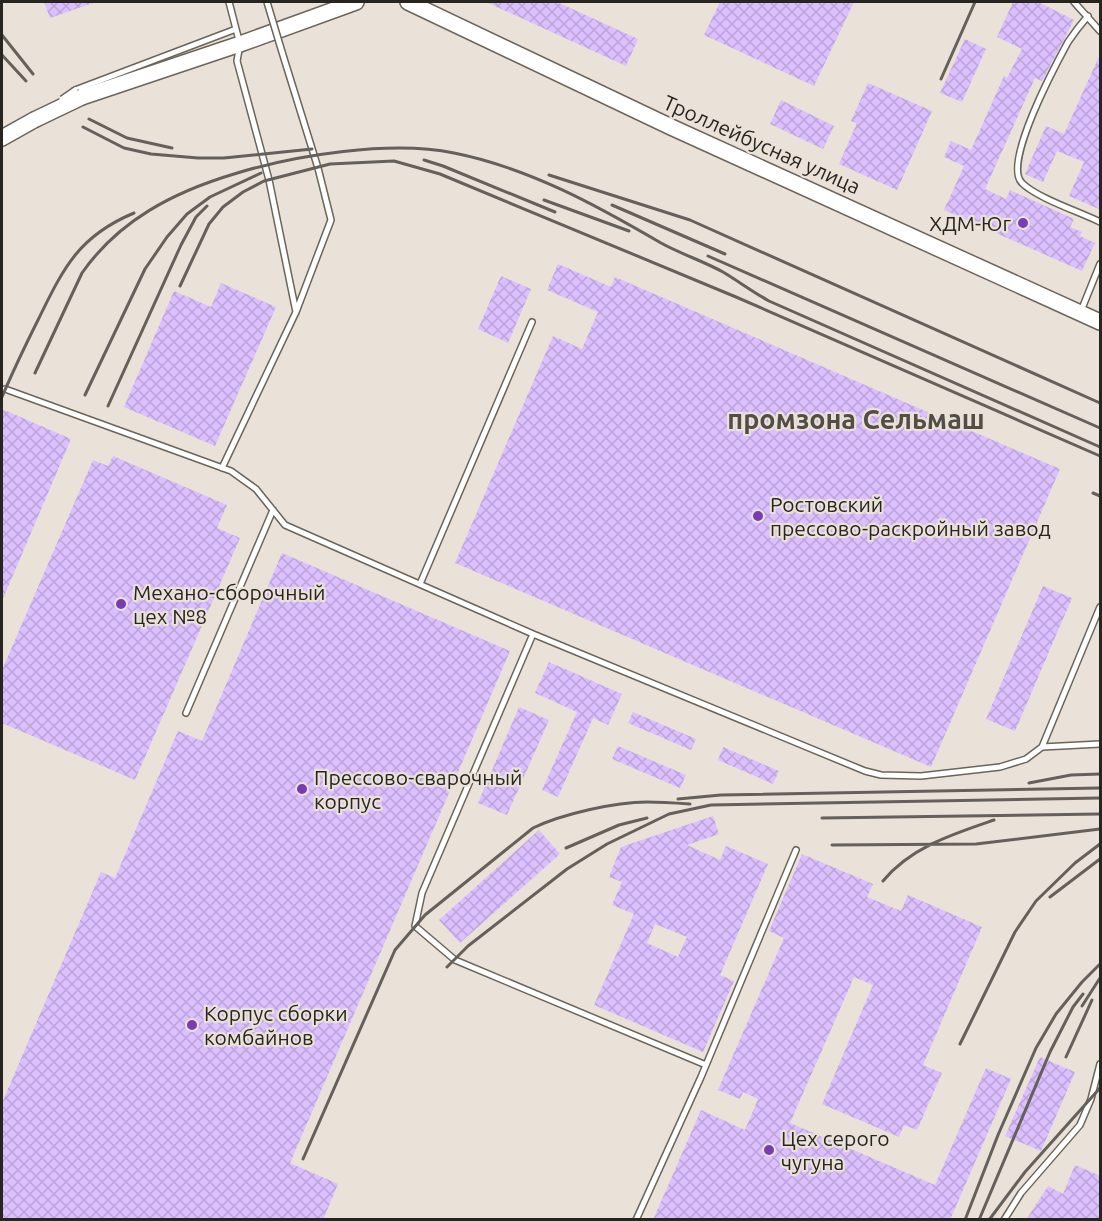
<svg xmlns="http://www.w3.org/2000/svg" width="1102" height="1221" viewBox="0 0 1102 1221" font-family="Ubuntu,sans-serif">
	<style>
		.building { fill: url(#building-cross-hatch); fill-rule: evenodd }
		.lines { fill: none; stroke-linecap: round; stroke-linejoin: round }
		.lane-casing { stroke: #6b645b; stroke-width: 8 }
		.secondary-casing { stroke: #6b645b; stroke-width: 18 }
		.lane { stroke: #fff; stroke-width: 5 }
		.secondary { stroke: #fff; stroke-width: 15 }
		.rail { stroke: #65605b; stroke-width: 3 }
		.lane-bridge-casing { stroke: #6b645b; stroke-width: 8; stroke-linecap: butt }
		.secondary-bridge-casing { stroke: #6b645b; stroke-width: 18; stroke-linecap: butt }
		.lane-bridge { stroke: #fff; stroke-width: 5 }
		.secondary-bridge { stroke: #fff; stroke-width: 15 }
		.poi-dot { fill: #7a3cb1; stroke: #eae2d8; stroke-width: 2 }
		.labels { text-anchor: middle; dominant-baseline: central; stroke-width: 4.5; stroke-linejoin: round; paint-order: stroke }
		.street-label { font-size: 21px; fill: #282521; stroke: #eae2d8 }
		.poi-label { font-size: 21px; fill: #282521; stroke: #eae2d8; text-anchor: start }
		.district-label { font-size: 27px; font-weight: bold; fill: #534d45; stroke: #eae2d8 }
	</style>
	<defs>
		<pattern id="building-cross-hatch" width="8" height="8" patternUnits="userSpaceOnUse" patternTransform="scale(1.5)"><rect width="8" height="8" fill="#dbbfff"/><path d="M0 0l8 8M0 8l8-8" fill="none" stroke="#bca4da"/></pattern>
	</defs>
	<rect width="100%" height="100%" fill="#eae2d8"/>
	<path class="building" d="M44 2H93V3L50 18Z
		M486 2H557L638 39 626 66Z
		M720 2H854L814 86 704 35Z
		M1013 2H1038L1074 20 1042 81 1035 78 985 189 1006 199 1010 190 1074 219 1070 227 1082 232 1080 236 1095 243 1082 271 944 210 964 166 944 157 951 141 971 150 1004 76 1007 78 1022 49 997 37Z
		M965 39 986 49 962 102 940 93Z
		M1101 52V210L1069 196 1084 162 1057 151 1043 182 1025 174 1046 126 1064 134Z
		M868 83 932 111 897 190 839 164 857 123 851 121Z
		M781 100 834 126 823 149 770 124Z
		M558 264 611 287 615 277 1060 469 931 767 455 563 553 336 582 349 598 312 547 290Z
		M501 276 531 289 508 343 478 329Z
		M221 283 276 307 215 446 124 407 174 291 211 307Z
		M2 409 71 439 2 601Z
		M113 456 227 505 217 528 240 538 135 780 2 723V670L93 460 108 466Z
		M282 553 510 651 290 1163 338 1184 323 1220H2V1103L101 872 115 878 178 731 202 741Z
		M1043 586 1072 598 1015 731 986 719Z
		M549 662 622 694 608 725 593 718 558 797 542 790 577 712 535 693Z
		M519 707 549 720 507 815 478 803Z
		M633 712 696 739 691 750 628 723Z
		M618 746 686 775 680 788 612 759Z
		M723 747 779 771 773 784 718 760Z
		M713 816 719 834 687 845 720 860 726 846 768 864 720 975 734 981 703 1052 594 1005 634 914 612 905 622 882 609 877 621 847ZM655 924 687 937 678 957 647 943Z
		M539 830 560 854 460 943 439 920Z
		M802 854 873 884 867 897 901 911 908 895 982 927 923 1065 942 1073 917 1130 904 1125 899 1137 822 1104 873 985 854 977 790 1123 935 1185 986 1068 1011 1079 950 1220H653L701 1110 745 1130 758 1099 743 1092 740 1099 718 1090 784 938 769 931Z
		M1040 1057 1075 1072 1041 1151 1005 1136Z
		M1075 1165 1101 1176V1220H1026L1048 1186 1063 1194Z"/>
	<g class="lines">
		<g class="lane-casing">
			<path id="lane" d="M229 2 236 29
				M1074 2 1100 31
				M1088 16C1081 24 1074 33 1068 42 1056 64 1002 164 1022 183 1037 198 1080 212 1100 222
				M75 90 236 29 240 44 237 61 269 180 296 312
				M1081 311 1100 264
				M2 390 5 389 231 471 256 489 285 525 533 634 422 893 415 926 455 960 706 1065
				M222 468 296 312 331 220 318 168 282 52
				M420 584 532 322
				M533 634 865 771 881 775 921 776 1000 767 1026 759 1042 747 1100 607
				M186 713 273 510
				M1042 747 1100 744
				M636 1220 701 1077 796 850
				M1004 1220 1021 1193 1080 1125 1091 1099 1100 1064"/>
		</g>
		<g class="secondary-casing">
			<path id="secondary" d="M408 2 671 127 1100 322
				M82 97 240 44 356 2
				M2 138 34 120"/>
		</g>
		<use href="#lane" class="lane"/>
		<use href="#secondary" class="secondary"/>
		<path class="rail" d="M2 35 33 74
			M2 55 26 81
			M941 79 975 2
			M89 119 127 138 172 148
			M83 127 124 148 151 154 198 158H224L312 149
			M424 160 443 166 555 212
			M549 175 690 220 1100 403
			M544 200 629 231
			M612 205 725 254
			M708 256 1100 428
			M180 286 209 224 223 207 243 192 264 181 330 164 394 161 440 174 736 297 1100 456
			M35 373 82 273C119 220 174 192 234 174 295 155 391 140 454 153 529 168 596 205 661 243 681 254 703 261 723 272 738 281 753 292 769 301L1100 447
			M85 395 145 269 167 237 187 214 210 197 261 173
			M2 397C13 371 26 344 39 318 64 267 79 236 134 213
			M108 406 181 245 196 217 207 206
			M1093 493 1100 496
			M1029 783 1071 775 1100 774
			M678 799 721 795 1100 788
			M822 818 1100 814
			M832 845 976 844 1100 829
			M566 848 619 825 647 818
			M883 881C911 847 953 834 994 820
			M1050 897 1100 859
			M447 967 468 946 567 869 607 844 669 814 711 805 1100 798
			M1082 1006 1100 978
			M960 1044 1015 932 1036 901 1075 863 1100 844
			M1066 1057 1092 1000
			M303 1159 395 950 425 915 533 828C562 814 615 802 647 802 661 802 676 803 690 804
			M965 1220 998 1135 1036 1048 1056 1014 1082 982 1100 964
			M979 1220 1050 1052 1073 1007 1083 994
			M989 1220 1025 1172 1100 1088"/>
		<g class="lane-bridge-casing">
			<path id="lane-bridge" d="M267 2 282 52
				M62 99 75 90"/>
		</g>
		<g class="secondary-bridge-casing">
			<path id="secondary-bridge" d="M34 120 82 97"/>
		</g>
		<use href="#lane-bridge" class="lane-bridge"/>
		<use href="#secondary-bridge" class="secondary-bridge"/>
	</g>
	<g class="poi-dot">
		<circle cx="1023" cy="223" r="6"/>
		<circle cx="758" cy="516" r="6"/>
		<circle cx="121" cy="604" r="6"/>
		<circle cx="302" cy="789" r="6"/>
		<circle cx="192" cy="1025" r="6"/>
		<circle cx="769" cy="1150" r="6"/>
	</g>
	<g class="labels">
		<g class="street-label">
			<text transform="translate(762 144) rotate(24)">Троллейбусная улица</text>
		</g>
		<g class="poi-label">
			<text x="1011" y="223" text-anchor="end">ХДМ-Юг</text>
			<text x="770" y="504">Ростовский<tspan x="770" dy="24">прессово-раскройный завод</tspan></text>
			<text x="133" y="592">Механо-сборочный<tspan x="133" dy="24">цех №8</tspan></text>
			<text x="314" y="777">Прессово-сварочный<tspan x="314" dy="24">корпус</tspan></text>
			<text x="204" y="1013">Корпус сборки<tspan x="204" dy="24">комбайнов</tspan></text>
			<text x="781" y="1138">Цех серого<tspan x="781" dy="24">чугуна</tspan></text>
		</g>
		<g class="district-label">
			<text x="856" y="419">промзона Сельмаш</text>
		</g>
	</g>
	<rect width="1102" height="1221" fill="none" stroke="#282521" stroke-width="6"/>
</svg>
